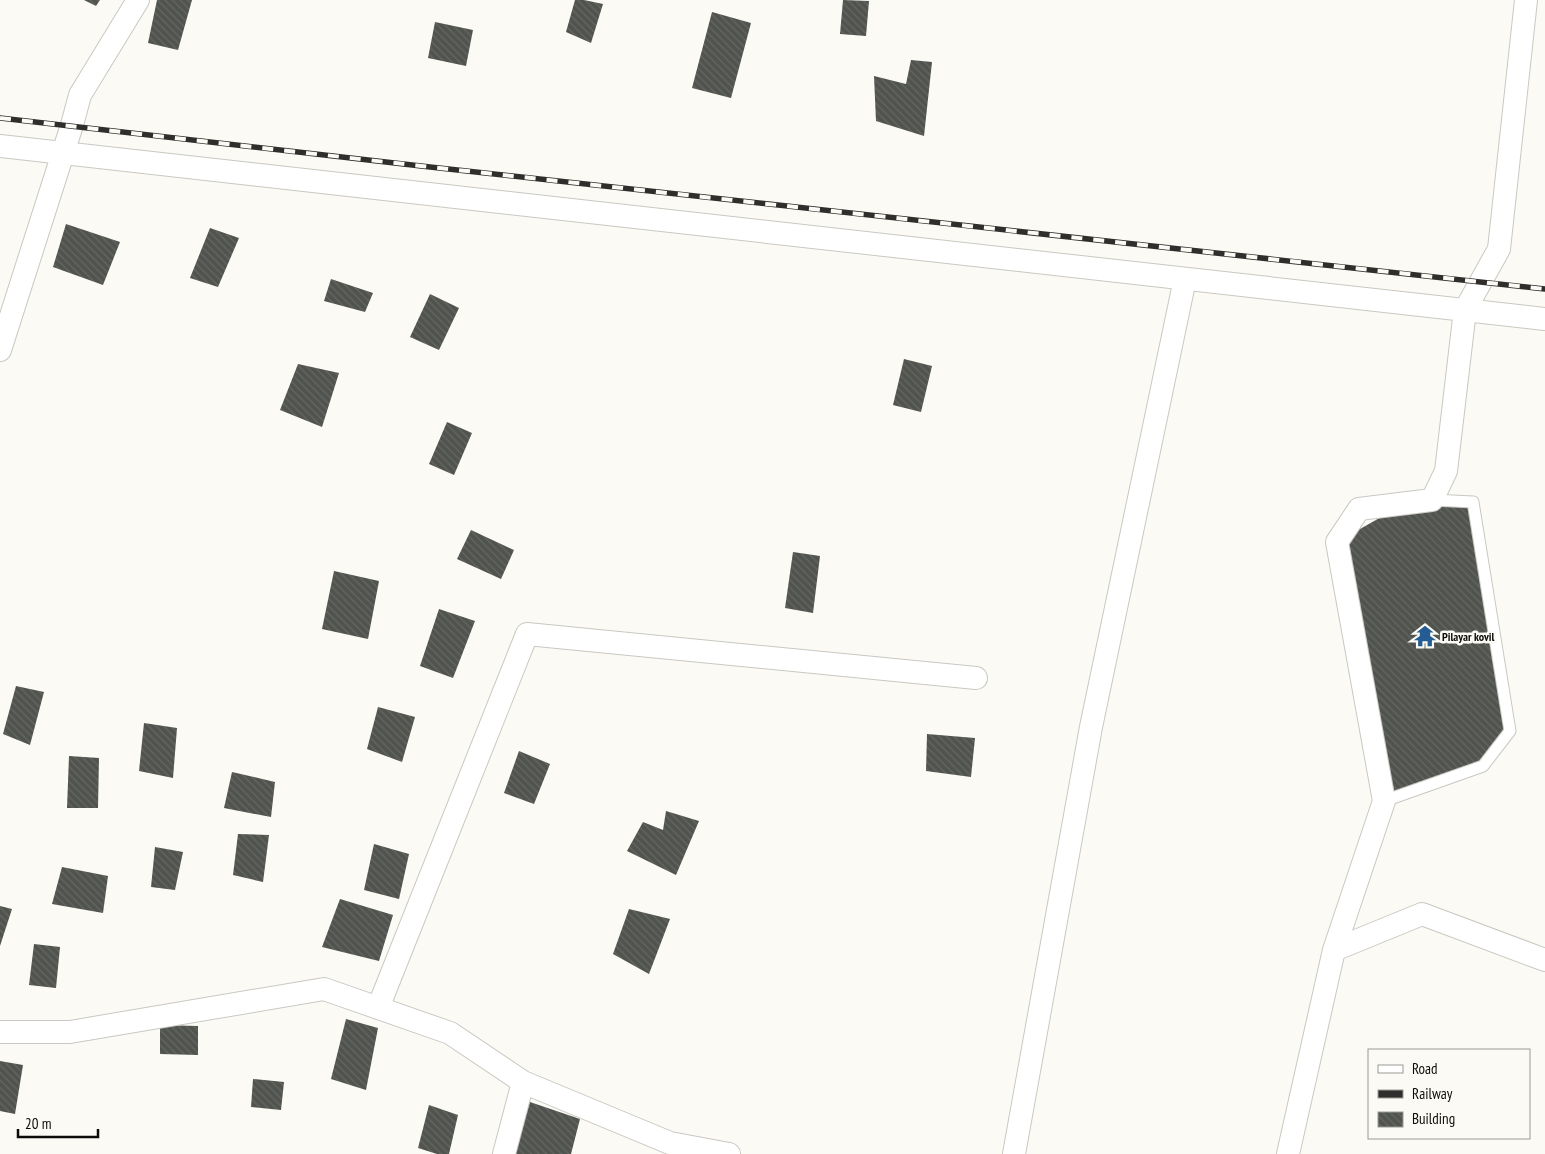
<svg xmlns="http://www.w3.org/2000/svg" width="1545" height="1154" viewBox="0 0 1545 1154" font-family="'PT Sans Narrow',sans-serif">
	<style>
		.building { fill: url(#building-back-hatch) }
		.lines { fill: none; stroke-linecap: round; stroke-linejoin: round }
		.service-casing { stroke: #c9c8c2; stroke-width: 13 }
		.minor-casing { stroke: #c9c8c2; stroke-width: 24 }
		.service { stroke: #fff; stroke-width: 11 }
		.minor { stroke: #fff; stroke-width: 22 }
		.rail-casing { stroke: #2f2e2c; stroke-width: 5.5 }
		.rail { stroke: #fbfaf4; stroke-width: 4; stroke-dasharray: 11; stroke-linecap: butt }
		.labels { text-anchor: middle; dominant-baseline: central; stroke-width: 5; stroke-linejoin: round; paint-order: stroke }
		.poi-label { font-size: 12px; font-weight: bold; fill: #0c0b09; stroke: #fbfaf4; text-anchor: start }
	</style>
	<defs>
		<pattern id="building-back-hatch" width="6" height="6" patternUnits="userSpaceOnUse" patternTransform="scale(1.25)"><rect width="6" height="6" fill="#50534e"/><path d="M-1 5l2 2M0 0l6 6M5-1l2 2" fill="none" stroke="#646763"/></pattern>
	</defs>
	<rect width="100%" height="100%" fill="#fbfaf4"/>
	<path class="building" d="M84 0H100L96 6Z
		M157 0H192L178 50 148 43Z
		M575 0H584L603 4 591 43 566 32Z
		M843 0 869 1 866 36 840 34Z
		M712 12 751 23 731 98 692 88Z
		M435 22 473 30 466 66 428 58Z
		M911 60 932 62 924 136 876 121 874 76 906 84Z
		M66 224 120 242 103 285 53 267Z
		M210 228 239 238 218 287 190 278Z
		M331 279 373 293 365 312 324 301Z
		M430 294 459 308 439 350 410 337Z
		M904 359 932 366 921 412 893 405Z
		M298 364 339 373 322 427 280 410Z
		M447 422 472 433 454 475 429 464Z
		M1473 502 1510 731 1483 766 1384 801 1337 542 1406 503Z
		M471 530 514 550 501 579 457 559Z
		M793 552 820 556 813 613 785 608Z
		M334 571 379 581 368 639 322 629Z
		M439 609 475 621 453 678 420 666Z
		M16 686 44 692 30 745 3 734Z
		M378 707 415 717 402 762 367 749Z
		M144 723 177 728 173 778 139 771Z
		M927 734 975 738 971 777 926 771Z
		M519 751 550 764 534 804 504 793Z
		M69 756 99 758 98 808H67Z
		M232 772 275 782 271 817 224 808Z
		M666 811 699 821 676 875 627 851 643 822 663 830Z
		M238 834 269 835 263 882 233 875Z
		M374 844 409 854 399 899 364 890Z
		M155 847 183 852 175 890 151 887Z
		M62 867 108 876 103 913 52 904Z
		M340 899 393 915 379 961 322 947Z
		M0 906 12 909 0 946Z
		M629 909 670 919 649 974 613 954Z
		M34 944 60 947 56 988 29 985Z
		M346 1019 378 1028 366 1090 331 1079Z
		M160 1025 198 1026V1055L160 1054Z
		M0 1061 23 1065 15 1114 0 1111Z
		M253 1079 284 1082 281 1110 251 1107Z
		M530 1102 580 1119 571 1154H513Z
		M429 1105 458 1115 449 1154H437L418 1148Z"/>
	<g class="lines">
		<g class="service-casing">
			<path id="service" d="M1384 801 1483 766 1510 731 1473 502 1432 500"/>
		</g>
		<g class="minor-casing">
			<path id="minor" d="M0 146 1545 319
				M0 350 72 125 80 95 138 0
				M1334 950 1384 801 1337 542 1359 509 1432 500 1446 471 1465 310 1499 249 1526 0
				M378 1008 527 634 976 678
				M0 1032H70L324 989 450 1033 523 1082 670 1143 729 1154
				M504 1154 523 1082
				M1014 1154 1091 727 1185 279
				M1288 1154 1334 950 1422 914 1545 960"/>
		</g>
		<use href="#service" class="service"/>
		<use href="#minor" class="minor"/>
		<g class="rail-casing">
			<path id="rail" d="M0 118 421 166 1545 289"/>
		</g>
		<use href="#rail" class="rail"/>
	</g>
	<defs>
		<g id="temple-bare" transform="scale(1.725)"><path d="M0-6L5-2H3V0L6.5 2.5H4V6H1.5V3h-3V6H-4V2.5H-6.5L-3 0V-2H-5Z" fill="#255c94" stroke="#fbfaf4" stroke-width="2.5" paint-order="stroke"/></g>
	</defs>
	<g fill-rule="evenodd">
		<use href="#temple-bare" x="1425" y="636"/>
	</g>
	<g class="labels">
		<g class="poi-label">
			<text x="1442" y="636">Pilayar kovil</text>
		</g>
	</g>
	<rect x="1368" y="1049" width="162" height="90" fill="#fbfaf4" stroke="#9b9a96"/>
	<rect x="1378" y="1065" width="25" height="8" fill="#ffffff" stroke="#9b9a96"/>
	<text x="1412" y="1074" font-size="15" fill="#0c0b09">Road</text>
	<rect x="1378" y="1090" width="25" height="8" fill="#2f2e2c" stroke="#9b9a96"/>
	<text x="1412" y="1099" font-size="15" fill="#0c0b09">Railway</text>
	<rect x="1378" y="1112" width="25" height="15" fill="url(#building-back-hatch)" stroke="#9b9a96"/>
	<text x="1412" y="1124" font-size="15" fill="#0c0b09">Building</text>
	<path d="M18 1129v8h80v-8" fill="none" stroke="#0c0b09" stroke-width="2.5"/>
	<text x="25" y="1129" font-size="15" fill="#0c0b09" stroke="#fbfaf4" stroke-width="4" paint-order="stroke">20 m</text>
</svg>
